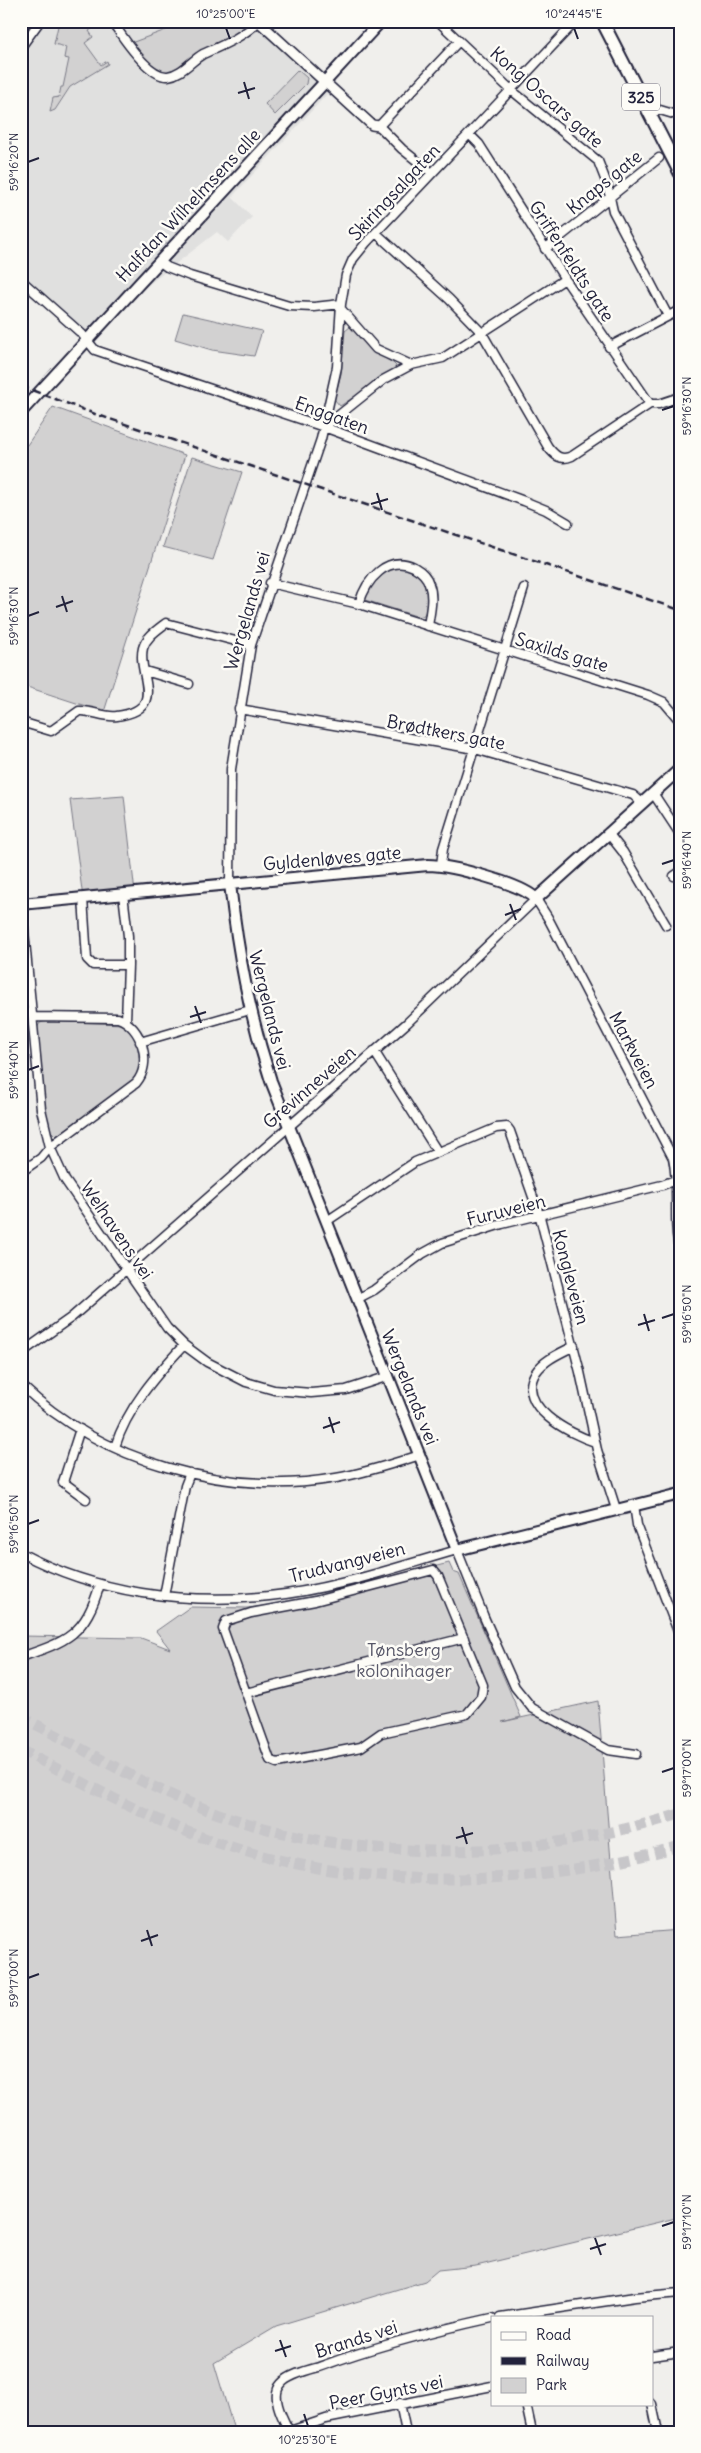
<svg xmlns="http://www.w3.org/2000/svg" width="701" height="2453" viewBox="0 0 701 2453" font-family="Delius,sans-serif">
	<style>
		.built { fill: #e0e0df }
		.green { fill: #d2d1d1; stroke: #7a7a86 }
		.lines { fill: none; stroke-linecap: round; stroke-linejoin: round }
		.primary-tunnel { stroke: #c7c6c9; stroke-width: 11; stroke-dasharray: 11 5.5; stroke-linecap: butt }
		.minor-casing { stroke: #22223b; stroke-width: 11 }
		.tertiary-casing { stroke: #22223b; stroke-width: 12 }
		.secondary-casing { stroke: #22223b; stroke-width: 14 }
		.primary-casing { stroke: #22223b; stroke-width: 15 }
		.minor { stroke: #fdfcf7; stroke-width: 8 }
		.tertiary { stroke: #fdfcf7; stroke-width: 9 }
		.secondary { stroke: #fdfcf7; stroke-width: 10 }
		.primary { stroke: #fdfcf7; stroke-width: 11 }
		.rail { stroke: #22223b; stroke-width: 2.5; stroke-dasharray: 8 4; stroke-linecap: butt }
		.ticks { fill: none; stroke: #22223b; stroke-width: 2 }
		.labels { text-anchor: middle; dominant-baseline: central; stroke-width: 5; stroke-linejoin: round; paint-order: stroke }
		.shield { fill: #fdfcf7; stroke: #646373; stroke-width: 1 }
		.shield-label { font-size: 16px; font-weight: bold; fill: #22223b }
		.street-label { font-size: 18px; fill: #22223b; stroke: #fdfcf7 }
		.park-label { font-size: 18px; fill: #575768; stroke: #fdfcf7 }
		.neatline { fill: none; stroke: #22223b; stroke-width: 2 }
		.ticks-label { font-size: 12px; text-anchor: middle; fill: #22223b }
	</style>
	<rect width="100%" height="100%" fill="#f0efec"/>
	<filter id="ink" filterUnits="userSpaceOnUse"><feTurbulence type="fractalNoise" baseFrequency=".02" numOctaves="2"/><feDisplacementMap in="SourceGraphic" scale="10" xChannelSelector="R" yChannelSelector="G"/><feConvolveMatrix kernelMatrix="1 2 1 2 8 2 1 2 1" color-interpolation-filters="sRGB"/></filter>
	<g filter="url(#ink)">
		<path class="built" d="M42 21H251L329 92 232 197 252 217 228 242 217 232 87 332 21 291V55L25 44Z"/>
		<path class="green" d="M54 21H102L89 31 93 37 85 43 101 65 107 61 108 64 70 87 55 110 50 112 53 98 59 97 61 87H63L69 59 64 58 66 47 54 44 58 26 50 24Z
			M177 21H245L247 23 243 29 168 73 149 63 131 43 171 28Z
			M298 70 307 78 306 84 275 115 265 104Z
			M183 313 262 331 254 356 212 350 175 339Z
			M350 327 373 351 393 363 396 366 394 371 340 406 334 399 341 374 345 331Z
			M53 407 185 455 104 712 21 685V448L27 445Z
			M192 457 242 472 213 560 163 547Z
			M393 566C398 567 404 566 409 568 428 573 432 599 424 615L419 617 365 600C366 582 380 575 393 566Z
			M124 796 135 893 83 898 70 800Z
			M47 1021 124 1024C126 1027 131 1030 133 1033 140 1046 143 1070 133 1081L56 1136 49 1129 46 1115 37 1028 40 1023Z
			M449 1563 453 1572 459 1574 521 1717 502 1722 598 1701 617 1935 680 1930V2217L476 2266 438 2270 425 2281 276 2326 214 2363 234 2430 227 2432H27L21 2429V1636L141 1638 170 1649 156 1631 190 1607 247 1608 289 1603Z"/>
		<g class="lines">
			<path class="primary-tunnel" d="M21 1717C78 1745 131 1779 190 1803 346 1867 520 1863 680 1814
				M21 1750C71 1776 121 1804 173 1826 335 1893 513 1893 680 1846"/>
			<g class="minor-casing">
				<path id="minor" d="M112 21C121 35 149 78 168 76 182 74 191 61 203 54 223 45 243 37 259 21
					M438 21 510 89 598 161 607 184 613 211 668 316
					M21 47 40 21
					M649 113 660 110 680 116
					M469 134 479 144 565 279 650 404
					M432 173 402 149 379 126 459 41
					M376 233 449 299 482 333 548 447C555 456 561 461 572 456L650 404H659L680 397
					M545 249 659 158
					M159 261 167 267 190 276 289 306 314 307 341 304
					M21 280 82 334 95 350 324 427 524 501 546 510 568 523
					M341 309 376 349 411 365
					M609 347 680 310
					M324 427 383 380 411 365 443 358 565 279
					M270 583 359 604 648 695 664 702 680 721
					M359 604C366 580 387 554 414 567 421 571 427 576 429 584 434 597 430 612 428 626
					M145 671 189 684
					M239 709 475 749 633 795 642 803
					M21 722 51 731 79 711C92 710 104 718 117 716 169 709 136 674 143 648 146 637 157 630 166 623L251 645
					M653 793 680 834
					M608 833 623 852 666 925
					M441 865 443 849 524 588
					M674 876 680 872
					M230 884 231 769 251 645 321 439 337 367 341 304 346 275 353 259 366 243 576 21
					M83 898 87 959 93 965H128V936L123 894
					M23 904V920L41 1109 50 1147 65 1180 167 1328 184 1345 207 1362 246 1382 274 1390 311 1393 346 1390 389 1376
					M126 1021 128 965
					M140 1042 250 1010
					M374 1051 437 1151
					M21 1172 41 1158 50 1147 136 1083C153 1064 142 1026 118 1018L33 1017
					M327 1221 415 1162 496 1128 507 1127 510 1131 540 1217 580 1372 597 1450 616 1509
					M357 1299 374 1290 422 1254 442 1243 502 1224 662 1185 678 1179
					M574 1346C561 1353 545 1359 536 1372 514 1406 570 1434 595 1442
					M21 1353 72 1317 301 1116 407 1023 536 899 548 918 673 1158C680 1189 672 1221 680 1252
					M21 1385C102 1462 226 1497 336 1478 365 1473 392 1464 420 1455
					M80 1429 63 1482 86 1499
					M115 1447C127 1408 156 1375 184 1345
					M634 1505 637 1525 679 1634
					M21 1553C96 1593 185 1605 269 1596 331 1590 397 1567 457 1550L484 1617 515 1687 532 1708 608 1750 636 1754
					M433 1570 438 1576 483 1685 481 1697 467 1714 381 1733 361 1747 277 1763 270 1760 223 1629 226 1621 251 1613 315 1601Z
					M164 1596 185 1486 190 1473
					M21 1657C68 1641 85 1635 100 1584
					M246 1693 464 1638
					M500 2317 635 2297 680 2293
					M652 2356 680 2352
					M400 2403 406 2432
					M526 2404 532 2432
					M652 2404 658 2432
					M289 2431C283 2419 270 2396 281 2384 288 2375 308 2370 319 2367 376 2346 433 2331 492 2318
					M287 2432 326 2419 492 2386"/>
			</g>
			<g class="tertiary-casing">
				<path id="tertiary" d="M258 21 372 125 379 126"/>
			</g>
			<g class="secondary-casing">
				<path id="secondary" d="M21 412 381 21
					M230 884C238 954 249 1013 271 1081L457 1550 680 1494
					M21 904 428 865C450 865 523 884 536 899L680 769"/>
			</g>
			<g class="primary-casing">
				<path id="primary" d="M602 21 680 173"/>
			</g>
			<use href="#minor" class="minor"/>
			<use href="#tertiary" class="tertiary"/>
			<use href="#secondary" class="secondary"/>
			<use href="#primary" class="primary"/>
			<path class="rail" d="M21 386 95 414 680 610"/>
		</g>
	</g>
	<path class="ticks" d="M226 28 230 39M574 28 578 39M244 82 249 99M238 93 255 88M28 162 39 158M662 410 674 406M377 493 382 510M371 504 388 499M62 596 67 612M56 607 73 601M28 616 39 612M662 864 674 860M510 904 516 920M505 915 521 909M195 1006 201 1023M190 1017 206 1012M28 1070 39 1066M644 1314 649 1331M662 1318 674 1314M638 1325 655 1320M329 1417 334 1433M323 1428 340 1422M28 1524 39 1520M662 1772 674 1768M462 1827 467 1844M456 1838 473 1833M147 1930 152 1946M141 1941 158 1935M28 1978 39 1974M662 2226 674 2222M595 2238 601 2255M590 2249 606 2244M280 2340 286 2357M275 2351 291 2346M304 2414 308 2426"/>
	<g class="labels">
		<rect class="shield" x="622" y="83.5" width="38" height="27" rx="4"/>
		<g class="shield-label">
			<text x="641" y="97">325</text>
		</g>
		<g class="street-label">
			<text transform="translate(547 97) rotate(41)">Kong Oscars gate</text>
			<text transform="translate(604 182) rotate(-39)">Knaps gate</text>
			<text transform="translate(394 192) rotate(-47)">Skiringsalgaten</text>
			<text transform="translate(188 205) rotate(-47)">Halfdan Wilhelmsens alle</text>
			<text transform="translate(572 261) rotate(57)">Griffenfeldts gate</text>
			<text transform="translate(332 415) rotate(20)">Enggaten</text>
			<text transform="translate(247 611) rotate(-74)">Wergelands vei</text>
			<text transform="translate(562 652) rotate(17)">Saxilds gate</text>
			<text transform="translate(446 732) rotate(11)">Brødtkers gate</text>
			<text transform="translate(332 858) rotate(-5)">Gyldenløves gate</text>
			<text transform="translate(270 1010) rotate(76)">Wergelands vei</text>
			<text transform="translate(634 1050) rotate(62)">Markveien</text>
			<text transform="translate(309 1087) rotate(-41)">Grevinneveien</text>
			<text transform="translate(506 1210) rotate(-14)">Furuveien</text>
			<text transform="translate(117 1230) rotate(56)">Welhavens vei</text>
			<text transform="translate(571 1277) rotate(75)">Kongleveien</text>
			<text transform="translate(410 1387) rotate(68)">Wergelands vei</text>
			<text transform="translate(347 1562) rotate(-14)">Trudvangveien</text>
			<text transform="translate(356 2339) rotate(-18)">Brands vei</text>
			<text transform="translate(386 2392) rotate(-11)">Peer Gynts vei</text>
		</g>
		<g class="park-label">
			<text x="404" y="1649">Tønsberg<tspan x="404" dy="21">kolonihager</tspan></text>
		</g>
	</g>
	<rect width="701" height="2453" fill="none" stroke="#fdfcf7" stroke-width="55"/>
	<rect x="491" y="2316" width="162" height="90" fill="#fdfcf7" stroke="#a5a5ac"/>
	<rect x="501" y="2332" width="25" height="8" fill="#fdfcf7" stroke="#a5a5ac"/>
	<text x="536" y="2340" font-size="15" fill="#22223b">Road</text>
	<rect x="501" y="2357" width="25" height="8" fill="#22223b" stroke="#a5a5ac"/>
	<text x="536" y="2366" font-size="15" fill="#22223b">Railway</text>
	<rect x="501" y="2378" width="25" height="15" fill="#d2d1d1" stroke="#a5a5ac"/>
	<text x="536" y="2390" font-size="15" fill="#22223b">Park</text>
	<rect x="28" y="28" width="646" height="2398" class="neatline"/>
	<g class="ticks-label">
		<text x="226" y="18">10°25'00"E</text>
		<text x="574" y="18">10°24'45"E</text>
		<text transform="translate(14 162) rotate(-90)" y="4">59°16'20"N</text>
		<text transform="translate(687 406) rotate(-90)" y="4">59°16'30"N</text>
		<text transform="translate(14 616) rotate(-90)" y="4">59°16'30"N</text>
		<text transform="translate(687 860) rotate(-90)" y="4">59°16'40"N</text>
		<text transform="translate(14 1070) rotate(-90)" y="4">59°16'40"N</text>
		<text transform="translate(687 1314) rotate(-90)" y="4">59°16'50"N</text>
		<text transform="translate(14 1524) rotate(-90)" y="4">59°16'50"N</text>
		<text transform="translate(687 1768) rotate(-90)" y="4">59°17'00"N</text>
		<text transform="translate(14 1978) rotate(-90)" y="4">59°17'00"N</text>
		<text transform="translate(687 2222) rotate(-90)" y="4">59°17'10"N</text>
		<text x="308" y="2444">10°25'30"E</text>
	</g>
</svg>
